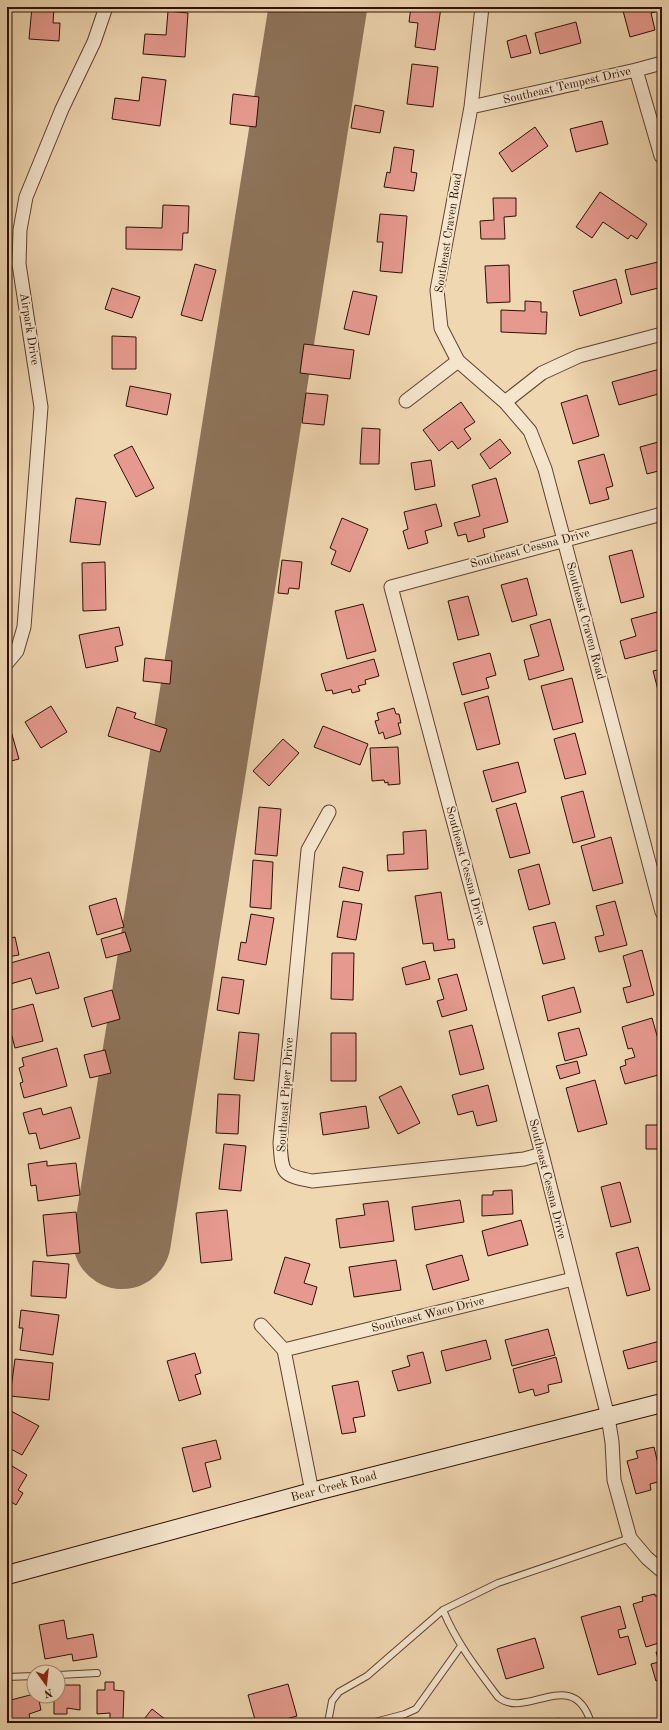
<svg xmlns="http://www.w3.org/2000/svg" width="669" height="1730" viewBox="0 0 669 1730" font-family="'Old Standard TT',serif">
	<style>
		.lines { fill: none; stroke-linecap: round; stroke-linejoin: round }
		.runway { stroke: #8e745a; stroke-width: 98 }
		.building { fill: #e69a8f; stroke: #2e1002 }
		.lane-casing { stroke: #5e422e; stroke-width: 8 }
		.street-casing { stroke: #5e422e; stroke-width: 15 }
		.secondary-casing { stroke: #2e1002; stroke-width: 20 }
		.lane { stroke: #f5e5cd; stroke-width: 6 }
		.street { stroke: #f5e5cd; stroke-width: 13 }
		.secondary { stroke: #f5e5cd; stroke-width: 18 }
		.labels { text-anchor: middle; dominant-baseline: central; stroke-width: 3.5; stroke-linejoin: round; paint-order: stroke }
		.street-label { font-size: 12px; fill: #2e1002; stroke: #f5e5cd }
	</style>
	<rect width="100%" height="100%" fill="#efd7b2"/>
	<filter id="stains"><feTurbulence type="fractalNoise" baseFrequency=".005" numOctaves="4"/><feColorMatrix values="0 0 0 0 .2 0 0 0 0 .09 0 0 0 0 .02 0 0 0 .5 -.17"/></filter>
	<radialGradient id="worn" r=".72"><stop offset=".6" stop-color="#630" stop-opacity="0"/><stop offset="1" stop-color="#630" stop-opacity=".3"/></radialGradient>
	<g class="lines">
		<path class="runway" d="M122 1240 318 7"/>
	</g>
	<path class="building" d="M32 7H54L53 23H60L59 41 29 39Z
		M411 7H441L435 50 415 47 418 23 409 22Z
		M622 7H662V10L651 13 655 30 630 37Z
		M168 11 188 13 185 57 143 54 145 34 166 35Z
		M576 22 581 43 540 54 535 33Z
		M526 35 531 53 511 58 507 41Z
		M412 64 438 67 433 107 407 104Z
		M142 77 166 80 160 126 112 119 115 98 139 101Z
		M233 94 259 97 256 127 230 124Z
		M355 105 384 111 380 133 351 128Z
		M602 121 608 144 576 152 570 129Z
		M535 127 548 146 512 172 499 153Z
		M394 147 414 150 411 172 417 173 414 191 384 187 387 172 390 173Z
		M600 192 647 224 637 239 631 235 628 239 603 222 592 238 576 227Z
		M493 198H516V216L504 217 505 239H481L480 221 494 220Z
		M163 205 189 206 188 233H183L182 250 126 249V227L162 228Z
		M662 205V215L658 207Z
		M380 214 407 216 402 273 380 271 383 242H377Z
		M662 261V287L631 295 625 270Z
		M195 264 216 270 202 321 181 315Z
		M509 265 510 302 487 303 485 266Z
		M616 279 622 303 580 316 573 291Z
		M112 288 140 297 132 318 105 309Z
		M353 291 377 296 369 335 344 329Z
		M525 301 541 302V312H547L546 334 501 332V310L525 311Z
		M112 336 136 337V369H112Z
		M304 344 354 350 350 379 300 373Z
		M660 369 662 377V393L619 405 612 382Z
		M130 386 171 394 167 415 126 406Z
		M306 393 328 395 324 425 302 423Z
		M587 395 599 436 573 444 561 403Z
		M461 402 475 422 464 429 471 439 458 449 452 441 439 451 423 430Z
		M362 428 380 429 379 464H360Z
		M500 439 511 453 490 469 480 454Z
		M662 441V470L647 474 640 447Z
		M132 446 154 488 136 497 114 455Z
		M604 454 613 486 606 488 609 499 590 504 578 461Z
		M431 460 435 486 415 490 411 463Z
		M496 478 508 522 483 529 485 537 468 542 466 534 458 536 454 523 480 516 472 485Z
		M76 498 106 502 100 545 70 542Z
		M436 504 442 526 425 531 428 543 408 549 403 531 408 529 404 512Z
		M342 518 368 529 350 572 331 564 336 551 330 548Z
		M632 550 644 597 621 603 609 556Z
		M282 560 302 562 299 589 289 588 288 594 278 593Z
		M105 562 106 610 83 611 82 563Z
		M527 578 537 615 512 622 501 585Z
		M468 596 479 635 458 640 448 601Z
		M363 604 376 651 347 659 335 611Z
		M657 612 662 631V649L625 659 620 641 636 636 631 619Z
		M550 619 564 670 529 680 524 660 539 656 530 625Z
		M119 627 123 645 115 647 118 661 86 668 79 635Z
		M490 653 496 675 486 678 489 688 462 695 453 663Z
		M145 658 172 661 170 684 143 681Z
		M374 659 379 676 365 680 366 684 358 686 360 691 352 693 351 689 333 694 332 690 326 691 321 674Z
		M662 669V705L653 671Z
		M572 678 583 722 553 730 541 686Z
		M488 696 500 744 477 750 464 703Z
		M51 706 67 732 41 748 25 722Z
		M117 707 136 713 134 718 167 729 160 752 108 736Z
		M394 708 396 714H399L401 723H398L401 734 385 739 383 732 379 734 375 721 379 720 377 713Z
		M7 717 19 759 7 762Z
		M323 726 368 744 360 765 314 747Z
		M575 733 586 774 565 779 554 739Z
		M283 739 299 753 269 786 253 771Z
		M398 747 400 784 388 785V782L385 783 384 780 372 781 370 748Z
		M518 762 526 792 492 802 483 771Z
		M583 791 595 837 573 843 561 797Z
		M516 803 530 853 510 858 496 809Z
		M259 807 281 809 277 856 255 854Z
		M426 830 428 869 388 871 387 855 404 854 403 832Z
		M611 837 623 883 593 891 581 846Z
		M253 860 273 862 271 909 250 907Z
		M539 864 550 904 529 910 518 870Z
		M343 867 363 872 359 891 339 887Z
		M441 892 448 940 454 939 455 948 434 951 433 943 423 944 415 896Z
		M116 898 124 927 97 935 89 906Z
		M343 901 362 904 356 940 337 937Z
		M615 901 627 945 599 952 595 937 604 935 596 906Z
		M251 914 274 918 266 965 238 960 241 942 246 943Z
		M555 922 565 959 543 964 533 927Z
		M125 932 131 951 106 958 101 939Z
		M15 937 19 955 7 957V939Z
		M642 950 654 995 627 1003 623 988 631 986 623 956Z
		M49 952 59 988 36 994 31 978 7 985V964Z
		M332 953H354L353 1000 331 999Z
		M425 961 430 979 406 985 402 968Z
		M457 974 467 1010 442 1017 437 1001 444 999 438 979Z
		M222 977 244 980 239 1014 217 1010Z
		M574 987 581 1012 548 1021 542 996Z
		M112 990 120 1019 92 1027 84 998Z
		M33 1004 43 1041 15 1048 7 1017V1011Z
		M652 1018 662 1053V1074L625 1084 620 1067 626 1065 625 1060 635 1057 632 1048 628 1049 622 1027Z
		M472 1025 484 1069 460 1075 449 1031Z
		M579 1028 587 1055 565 1061 558 1033Z
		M239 1032 259 1034 254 1081 234 1079Z
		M331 1033H356V1081H331Z
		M57 1048 67 1086 24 1098 20 1083 23 1082 19 1068 24 1066 22 1058Z
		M105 1050 111 1073 90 1078 84 1055Z
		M577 1061 580 1073 560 1079 556 1066Z
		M595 1080 607 1124 578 1132 566 1088Z
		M488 1085 497 1121 477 1126 473 1111 458 1115 452 1095Z
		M401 1086 420 1123 398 1134 379 1097Z
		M218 1094 240 1095 238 1134 216 1133Z
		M366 1106 369 1128 323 1135 320 1113Z
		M71 1107 80 1138 40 1149 36 1133 29 1134 23 1113 41 1108 43 1115Z
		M646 1125H662V1149H646Z
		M224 1144 246 1146 241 1191 219 1189Z
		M47 1161V1166L76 1163 80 1195 38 1201 36 1185 31 1186 28 1164Z
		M620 1182 631 1222 611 1227 601 1187Z
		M512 1190 513 1214 482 1216V1195H493V1191Z
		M460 1200 464 1222 415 1230 412 1207Z
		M388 1201 394 1241 340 1248 336 1219 365 1215 363 1204Z
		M227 1210 232 1260 201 1263 196 1213Z
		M76 1212 80 1253 47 1256 43 1215Z
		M521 1220 528 1245 488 1256 482 1231Z
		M638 1247 650 1290 627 1296 616 1253Z
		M462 1255 469 1280 433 1290 426 1265Z
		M285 1257 310 1264 304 1283 317 1287 312 1305 274 1293Z
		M396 1260 401 1290 354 1297 349 1267Z
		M33 1261 69 1264 66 1298 31 1296Z
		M21 1310 59 1315 53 1355 20 1350 23 1328H19Z
		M548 1329 555 1355 512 1366 505 1340Z
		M486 1340 491 1359 446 1371 441 1351Z
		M660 1341 662 1349V1360L628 1369 623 1351Z
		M423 1352 431 1383 398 1391 392 1371 410 1366 407 1356Z
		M195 1353 201 1373 195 1375 201 1394 179 1401 167 1361Z
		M556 1357 562 1382 548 1385 549 1392 535 1396 533 1389 519 1393 513 1369Z
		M15 1359 53 1363 49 1400 10 1396Z
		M358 1381 365 1416 353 1418 356 1432 342 1434 332 1386Z
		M11 1411 39 1426 22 1455 7 1447V1418Z
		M216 1440 221 1459 205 1463 211 1487 193 1492 182 1448Z
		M654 1447 662 1481 650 1484 651 1490 636 1494 627 1461 638 1458 636 1451Z
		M662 1452V1468L658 1453Z
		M7 1463 27 1475 18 1490 23 1493 16 1505 10 1501 7 1506Z
		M655 1594V1596H658L662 1608 659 1609 662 1621V1642L646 1647 633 1604 643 1601 642 1597Z
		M620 1606 626 1628 618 1630 620 1638 628 1636 636 1664 598 1675 581 1617Z
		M64 1620 67 1639 93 1634 97 1657 73 1661 72 1654 45 1659 39 1625Z
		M535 1638 544 1668 506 1679 497 1649Z
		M662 1651V1679L656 1681 651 1664 659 1662 656 1652Z
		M105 1682H114V1690L124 1691 123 1719H110V1713L97 1714V1690H105Z
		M288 1684 297 1716 271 1723H256L248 1695Z
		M58 1685H80V1710L67 1708V1714H54V1696H58Z
		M662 1691V1706L658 1692Z
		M34 1694V1696H38L41 1710 29 1714 30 1719 19 1723 18 1720 7 1722V1701Z
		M152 1709 170 1723H141Z
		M559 1718 560 1723H539Z"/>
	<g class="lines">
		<g class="lane-casing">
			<path id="lane" d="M443 1610C456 1642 477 1669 498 1697 526 1721 573 1664 591 1723
				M58 1675 97 1673
				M7 1677 34 1676
				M330 1723 329 1717 332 1701 339 1692 367 1676 443 1610 498 1583 630 1538
				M371 1723 405 1714 416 1709 461 1646"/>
		</g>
		<g class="street-casing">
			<path id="street" d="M482 7 471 107 437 290 441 328 458 361 505 402 530 431 545 469 564 540 662 912
				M636 70 661 156
				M471 107 636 70 662 63
				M406 401 458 361
				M505 402 542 373 579 356 662 334
				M662 514 391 587 542 1154 608 1417 612 1442 614 1480 630 1538 647 1558 662 1571
				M7 663 17 651 24 627 41 407 19 264 20 230 26 197 62 109 94 42 106 7
				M329 812 308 850 280 1143C282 1174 282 1175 312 1181L524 1159 542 1154
				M261 1325 284 1350 312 1492
				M284 1350 573 1279"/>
		</g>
		<g class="secondary-casing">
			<path id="secondary" d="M7 1575 312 1492 662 1403"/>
		</g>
		<use href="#lane" class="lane"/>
		<use href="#street" class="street"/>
		<use href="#secondary" class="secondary"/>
	</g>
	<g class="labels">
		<g class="street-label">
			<text transform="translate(567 86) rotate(-13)">Southeast Tempest Drive</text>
			<text transform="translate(449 233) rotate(-81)">Southeast Craven Road</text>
			<text transform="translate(29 329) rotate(81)">Airpark Drive</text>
			<text transform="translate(530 549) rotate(-15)">Southeast Cessna Drive</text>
			<text transform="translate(585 621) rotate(75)">Southeast Craven Road</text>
			<text transform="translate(465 866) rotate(75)">Southeast Cessna Drive</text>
			<text transform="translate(286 1095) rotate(-86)">Southeast Piper Drive</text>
			<text transform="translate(547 1179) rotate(76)">Southeast Cessna Drive</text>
			<text transform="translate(428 1315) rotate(-14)">Southeast Waco Drive</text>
			<text transform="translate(334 1487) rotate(-15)">Bear Creek Road</text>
		</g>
	</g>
	<rect width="669" height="1730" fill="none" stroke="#efd7b2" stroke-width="24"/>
	<rect x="8" y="8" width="653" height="1714" fill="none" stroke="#2e1002" stroke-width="2"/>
	<rect x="12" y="12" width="645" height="1706" fill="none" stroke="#2e1002"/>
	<g transform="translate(46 1684) rotate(165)"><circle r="19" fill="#f5e5cd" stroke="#a5907c"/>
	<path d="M0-3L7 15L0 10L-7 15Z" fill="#8f2418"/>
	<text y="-6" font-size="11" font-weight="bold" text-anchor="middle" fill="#2e1002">N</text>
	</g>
	<rect width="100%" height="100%" filter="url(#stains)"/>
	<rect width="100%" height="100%" fill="url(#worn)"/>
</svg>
